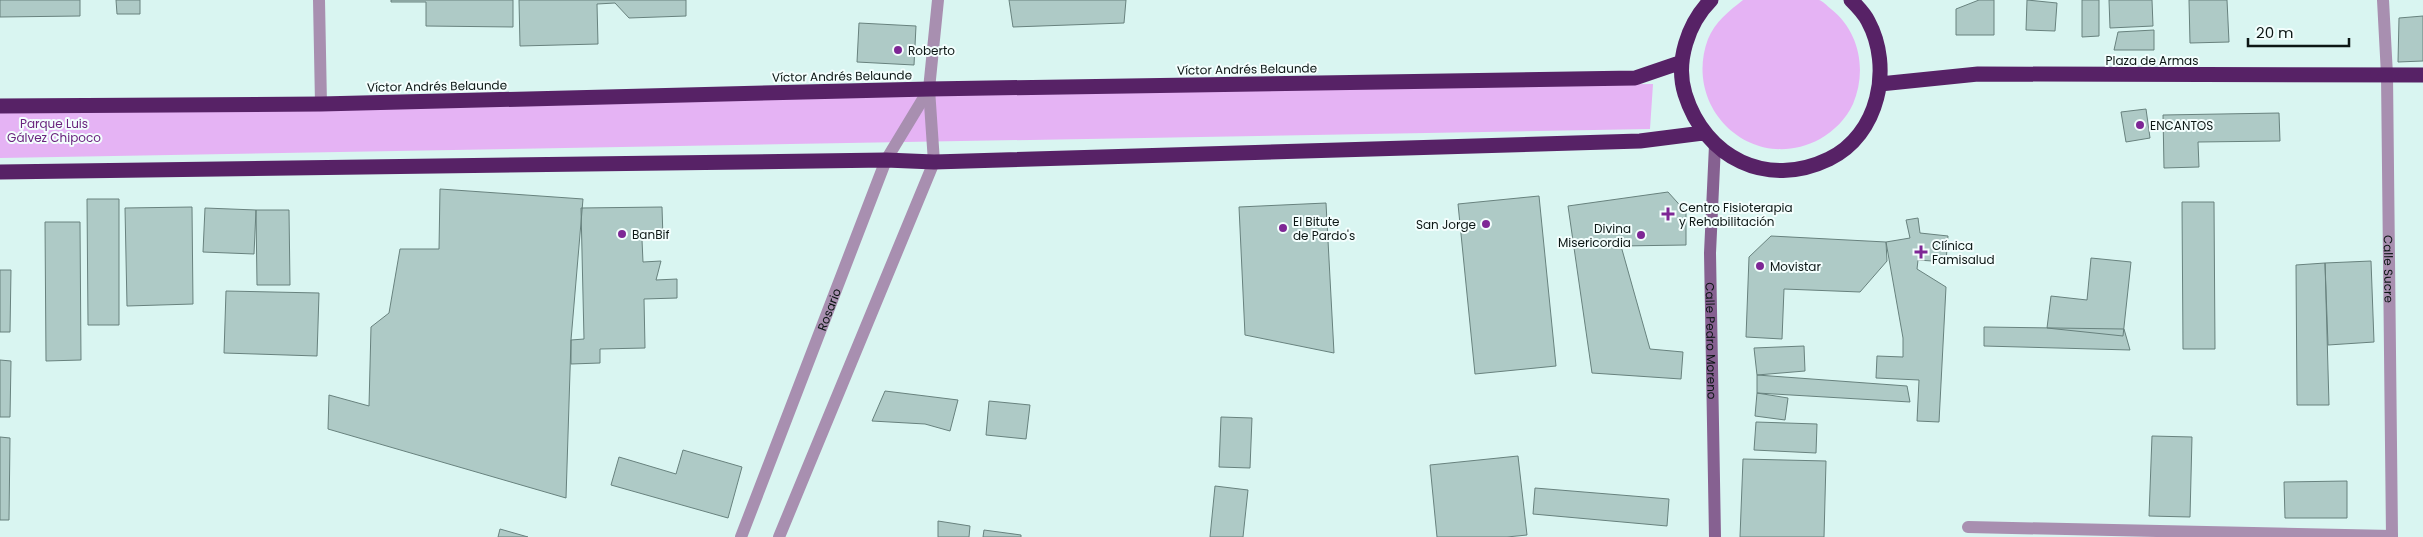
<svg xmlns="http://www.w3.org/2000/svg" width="2423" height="537" viewBox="0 0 2423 537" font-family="Poppins,sans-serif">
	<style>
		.green { fill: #e5b3f4 }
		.building { fill: #aecac6; stroke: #68827e }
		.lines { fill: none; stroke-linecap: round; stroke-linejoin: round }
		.street { stroke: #a88fb0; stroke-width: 12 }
		.secondary { stroke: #866191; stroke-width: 12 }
		.highway { stroke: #572266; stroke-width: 15 }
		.poi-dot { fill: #7e2795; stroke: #f3fefd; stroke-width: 2 }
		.labels { text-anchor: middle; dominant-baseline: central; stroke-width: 4; stroke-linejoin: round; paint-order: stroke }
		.poi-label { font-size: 12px; fill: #0c1614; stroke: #f3fefd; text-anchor: start }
		.street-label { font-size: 12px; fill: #0c1614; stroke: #f3fefd }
		.park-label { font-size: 12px; fill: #6a247d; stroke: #f3fefd }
	</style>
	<rect width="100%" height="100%" fill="#d9f5f1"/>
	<path class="green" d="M1743 0C1762 0 1781 0 1800 0 1805 0 1813 0 1819 0 1823 1 1827 6 1831 9 1860 32 1867 71 1853 104 1846 119 1834 131 1820 139 1753 175 1682 109 1708 39 1715 22 1729 11 1743 0Z
		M1653 84 1650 129 0 158V104Z"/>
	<path class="building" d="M0 0H80V16L0 17Z
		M116 0H140V14H117Z
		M391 0H513V27L426 26V2H391Z
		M519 0H686V16L629 18 615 3 597 4 598 44 520 46Z
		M1009 0H1126L1124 23 1013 27Z
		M1979 0H1994V35H1956V9Z
		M2027 0 2057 3 2055 31 2026 30Z
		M2082 0H2099V36L2082 37Z
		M2109 0H2152L2153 26 2110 28Z
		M2189 0H2227L2229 42 2190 43Z
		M2423 16V61L2398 62 2399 18Z
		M859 23 916 26 914 65 857 62Z
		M2154 30V50H2114L2118 32Z
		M2146 109 2150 138 2126 142 2121 112Z
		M2279 113 2280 141 2198 142 2199 167 2164 168 2163 115Z
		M440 189 583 199 571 340 566 498 328 429 329 395 369 406 371 327 389 313 400 249H439Z
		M1668 192 1686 212V245L1621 246 1650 349 1683 352 1681 379 1592 373 1568 206Z
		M1539 196 1556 366 1475 374 1458 204Z
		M87 199H119V325H88Z
		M2182 202H2214L2215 349H2183Z
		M1326 203 1334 353 1245 335 1239 207Z
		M192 207 193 304 127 306 125 208Z
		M662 207 663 239 642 240 643 262 661 261 656 280 677 279V298L644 299 645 348 600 349V363L571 364V340L584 339 581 208Z
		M205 208 256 210 254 254 203 252Z
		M256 210H289L290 285H257Z
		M1918 218 1920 233 1948 236 1946 262 1918 260 1917 269 1946 287 1939 422 1917 421 1919 380 1876 378 1877 356 1903 357V338L1886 242 1910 238 1906 220Z
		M45 222H80L81 360 46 361Z
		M1771 236 1886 242 1887 261 1860 292 1784 289 1782 339 1746 337 1749 257Z
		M2091 258 2131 262 2123 336 2047 328 2051 296 2087 300Z
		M2371 261 2374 342 2328 345 2325 263Z
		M2325 263 2329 405H2297L2296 265Z
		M0 270H11L10 332H0Z
		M226 291 319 293 317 356 224 353Z
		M1984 327 2124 329 2130 350 1984 346Z
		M1804 346 1805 371 1757 375 1754 348Z
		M0 360 11 361 10 417H0Z
		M1757 375 1907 386 1910 402 1757 393Z
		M885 391 958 400 950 431 925 424 872 421Z
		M1757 393 1788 398 1785 420 1755 416Z
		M989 401 1030 405 1026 439 986 435Z
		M1221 417 1252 418 1250 468 1219 467Z
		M1756 422 1817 424 1816 453 1754 450Z
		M2152 436 2192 437 2190 517 2149 516Z
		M0 437 10 438 9 520H0Z
		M683 450 742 467 728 518 611 485 619 457 676 474Z
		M1518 456 1527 535 1507 537H1437L1430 465Z
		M1743 459 1826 461 1824 537H1740Z
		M2347 481V518H2285L2284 482Z
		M1215 486 1248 490 1243 537H1210Z
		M1535 488 1669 499 1667 526 1533 514Z
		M938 521 970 526 969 537H938Z
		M500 529 528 537H498Z
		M984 530 1021 535V537H983Z"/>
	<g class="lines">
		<g class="street">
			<path d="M319 0 321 104"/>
			<path id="s1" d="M2383 0 2387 75 2392 537"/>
			<path d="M1968 527 2392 536"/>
			<path id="s2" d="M741 537 886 160 929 89"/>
			<path d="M779 537 934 162 929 89 938 0"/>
		</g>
		<path class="secondary" id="s3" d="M1715 145 1710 253 1715 537"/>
		<path class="highway" d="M1711 0C1688 23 1675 62 1685 94 1705 158 1767 189 1829 159 1879 135 1893 67 1868 21 1864 13 1857 6 1851 0
			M1880 84 1978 74 2423 75
			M0 106 321 104 929 89 1635 78 1682 62
			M0 172 886 160 934 162 1640 141 1703 133"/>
	</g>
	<g class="poi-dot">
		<circle cx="898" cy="50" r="5"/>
		<circle cx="2140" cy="125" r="5"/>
		<path d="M1665.5 206.5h5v5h5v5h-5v5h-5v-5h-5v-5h5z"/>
		<circle cx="1486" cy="224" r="5"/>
		<circle cx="1283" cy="228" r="5"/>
		<circle cx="622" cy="234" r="5"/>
		<circle cx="1641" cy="235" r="5"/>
		<path d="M1918.5 244.5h5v5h5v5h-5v5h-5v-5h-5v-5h5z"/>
		<circle cx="1760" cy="266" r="5"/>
	</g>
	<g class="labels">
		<g class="poi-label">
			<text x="908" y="50">Roberto</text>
			<text x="2150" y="125">ENCANTOS</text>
			<text x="1679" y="207">Centro Fisioterapia<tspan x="1679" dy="14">y Rehabilitación</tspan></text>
			<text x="1293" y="221">El Bitute<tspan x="1293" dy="14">de Pardo's</tspan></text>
			<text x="1476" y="224" text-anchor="end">San Jorge</text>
			<text x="1631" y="228" text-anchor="end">Divina<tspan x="1631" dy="14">Misericordia</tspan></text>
			<text x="632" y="234">BanBif</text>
			<text x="1932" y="245">Clínica<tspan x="1932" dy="14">Famisalud</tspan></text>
			<text x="1770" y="266">Movistar</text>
		</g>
		<g class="street-label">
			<text x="2152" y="60">Plaza de Armas</text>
			<text transform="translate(1247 69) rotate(-1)">Víctor Andrés Belaunde</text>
			<text transform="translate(842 76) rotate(-1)">Víctor Andrés Belaunde</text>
			<text transform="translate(437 86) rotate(-1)">Víctor Andrés Belaunde</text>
			<text stroke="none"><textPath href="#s1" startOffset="269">Calle Sucre</textPath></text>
			<text stroke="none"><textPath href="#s2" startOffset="244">Rosario</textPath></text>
			<text stroke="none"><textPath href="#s3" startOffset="196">Calle Pedro Moreno</textPath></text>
		</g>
		<g class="park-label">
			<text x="54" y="123">Parque Luis<tspan x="54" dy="14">Gálvez Chipoco</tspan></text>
		</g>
	</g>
	<path d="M2248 38v8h101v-8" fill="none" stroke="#0c1614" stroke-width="2.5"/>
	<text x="2256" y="38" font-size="15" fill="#0c1614" stroke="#f3fefd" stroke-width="4" paint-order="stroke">20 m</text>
</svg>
